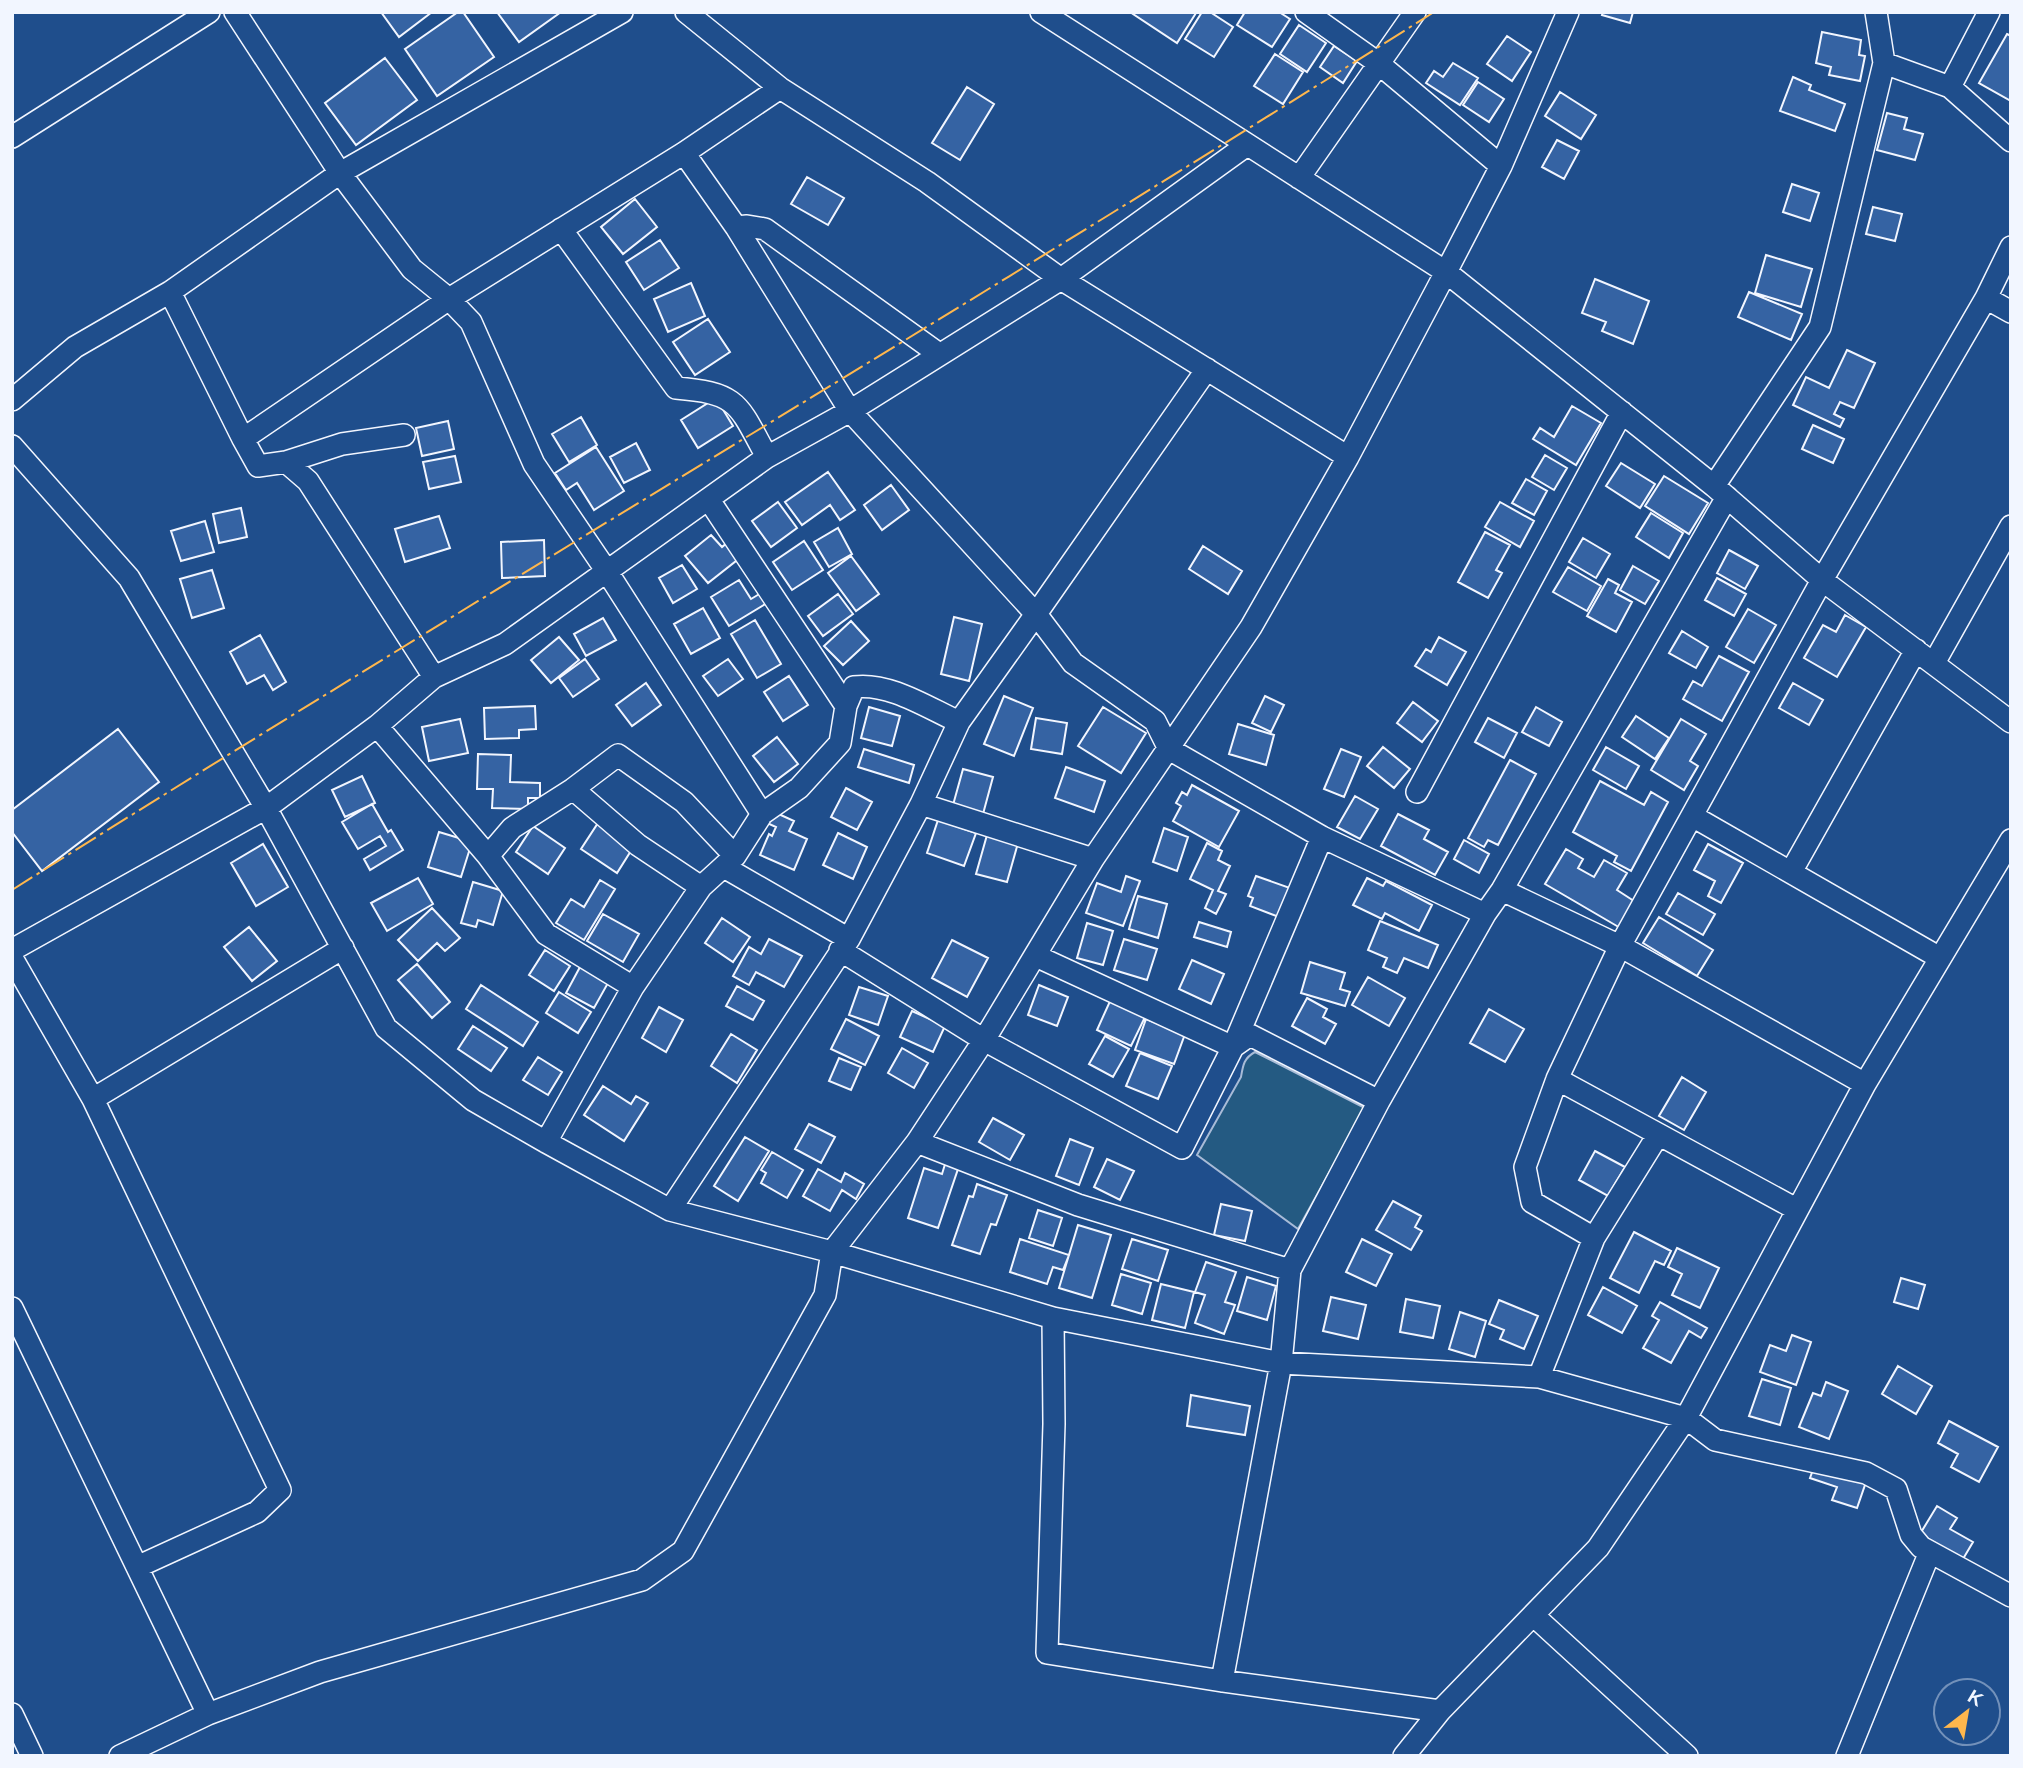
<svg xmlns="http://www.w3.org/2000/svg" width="2023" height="1768" viewBox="0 0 2023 1768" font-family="Arial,sans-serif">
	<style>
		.green { fill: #245a82; stroke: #a8bbd7; stroke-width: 2 }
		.building { fill: #3563a3; stroke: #f2f6ff; stroke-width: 2 }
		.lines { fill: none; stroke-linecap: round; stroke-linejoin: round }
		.minor-casing { stroke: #f2f6ff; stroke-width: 24 }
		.minor { stroke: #1f4e8c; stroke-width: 21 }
		.power { stroke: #ffb74d; stroke-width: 2; stroke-dasharray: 24 5 3.5 5; stroke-linecap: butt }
	</style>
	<rect width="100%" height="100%" fill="#1f4e8c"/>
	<path class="green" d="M1255 1052 1365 1108 1298 1229 1197 1155 1241 1077C1243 1065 1244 1058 1255 1052Z"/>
	<path class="building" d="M381 12H432L399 37Z
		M458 12H463L494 57 437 96 405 49Z
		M497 12H561L519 42Z
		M1130 12H1196V13L1177 43Z
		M1202 12H1210L1233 27 1214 57 1185 39Z
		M1245 12H1279L1290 19 1272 47 1237 25Z
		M1603 12H1633L1630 23 1602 15Z
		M1299 25 1326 43 1307 72 1280 54Z
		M1822 32 1861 40 1859 55 1865 56 1860 81 1829 75 1831 67 1816 63Z
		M2007 34 2011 36V101L1979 83Z
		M1507 36 1531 52 1512 81 1487 64Z
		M1334 46 1357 61 1343 83 1320 67Z
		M1275 54 1303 72 1283 104 1254 86Z
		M385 58 417 100 356 145 325 103Z
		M1453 63 1478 78 1460 105 1426 83 1434 71 1443 77Z
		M1793 77 1811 85 1809 90 1845 104 1835 131 1780 111Z
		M1478 82 1504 99 1489 122 1463 105Z
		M967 87 994 104 960 160 932 143Z
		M1560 92 1596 115 1581 139 1545 116Z
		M1887 113 1907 118 1904 129 1923 134 1915 160 1877 150Z
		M1557 140 1579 151 1564 179 1542 167Z
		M807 177 844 198 828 225 791 204Z
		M1792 184 1819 193 1810 221 1783 212Z
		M635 199 657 227 623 254 601 227Z
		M1873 207 1902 214 1895 241 1866 234Z
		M660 240 679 268 644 290 626 262Z
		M1766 255 1812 269 1801 307 1755 293Z
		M1595 279 1649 301 1633 344 1602 331 1606 322 1582 313Z
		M691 283 705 316 668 332 654 299Z
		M1749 292 1802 314 1791 340 1738 317Z
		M708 319 730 352 695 375 673 342Z
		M1847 350 1875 363 1854 408 1840 402 1834 414 1844 419 1840 427 1793 405 1806 377 1829 388Z
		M716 398 733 426 698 448 681 420Z
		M1572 406 1601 423 1576 465 1533 439 1540 428 1554 437Z
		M581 417 597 445 569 462 552 434Z
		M448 421 454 449 422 456 416 428Z
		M1813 425 1844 439 1833 463 1802 449Z
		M636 443 650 470 624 483 610 457Z
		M596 447 624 491 594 510 577 483 566 490 555 473Z
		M1545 455 1567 468 1554 490 1532 477Z
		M455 456 461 482 429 489 423 462Z
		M1621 463 1655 484 1640 508 1606 486Z
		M828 472 855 510 840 520 830 505 802 525 785 502Z
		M1664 476 1708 503 1689 534 1645 506Z
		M1526 479 1547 491 1534 515 1512 503Z
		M891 485 909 510 882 530 864 505Z
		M778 502 797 528 771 547 752 521Z
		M1500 502 1534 521 1520 547 1485 527Z
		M241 508 247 537 219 543 213 514Z
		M1651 513 1683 533 1669 558 1636 537Z
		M439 516 450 548 405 562 395 529Z
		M205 521 214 552 181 561 171 531Z
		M838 528 852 554 829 567 814 542Z
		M1485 532 1510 545 1496 570 1502 573 1488 598 1458 582Z
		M711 535 722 547 728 542 741 557 708 583 685 556Z
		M1583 538 1610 554 1596 578 1569 562Z
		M544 540 545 576 502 578 501 542Z
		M804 541 823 570 792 590 773 562Z
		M1203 546 1242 571 1228 594 1189 569Z
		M1729 550 1758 566 1745 589 1717 573Z
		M851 556 879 594 856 611 828 573Z
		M682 565 697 589 673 603 659 578Z
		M1633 566 1659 581 1645 604 1620 590Z
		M1568 567 1601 586 1587 611 1553 592Z
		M212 570 224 608 192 618 180 579Z
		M1717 578 1746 594 1734 616 1705 600Z
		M1608 579 1619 585 1615 593 1632 602 1616 632 1587 616Z
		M739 580 751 599 761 593 767 603 729 626 711 597Z
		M838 594 853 614 823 636 808 616Z
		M703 608 720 638 691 654 674 624Z
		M1748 609 1776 625 1754 663 1726 647Z
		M1845 615 1866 627 1837 677 1804 658 1823 625 1836 632Z
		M954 617 982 624 969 681 941 674Z
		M603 618 616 640 586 656 574 634Z
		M755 620 781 664 757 678 731 634Z
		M851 621 869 641 843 665 824 646Z
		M1682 631 1708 647 1696 668 1669 653Z
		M260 635 286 682 273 690 264 675 247 684 230 652Z
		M559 637 579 660 551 683 531 660Z
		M1439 637 1466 652 1447 685 1415 666 1426 649 1431 652Z
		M1719 656 1749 672 1722 721 1683 699 1693 681 1702 686Z
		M585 659 599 679 573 697 559 678Z
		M728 659 743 679 718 696 703 676Z
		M789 676 808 705 783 721 764 692Z
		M646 683 661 705 632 726 616 705Z
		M1793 683 1823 700 1809 725 1779 708Z
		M1004 696 1033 708 1014 756 984 744Z
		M1265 696 1284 705 1271 732 1252 723Z
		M1413 702 1438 721 1422 742 1397 723Z
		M535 706 536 729 519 730V738L485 739 484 708Z
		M869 707 900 716 892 746 861 738Z
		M1103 707 1146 733 1121 773 1078 746Z
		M1536 707 1562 722 1549 746 1522 732Z
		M1636 716 1669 738 1655 759 1622 737Z
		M1036 718 1067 723 1062 754 1031 749Z
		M1488 718 1517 733 1504 758 1475 742Z
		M460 719 468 753 429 761 422 727Z
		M1681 719 1706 734 1690 761 1698 766 1684 790 1651 770Z
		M1238 724 1274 735 1266 765 1229 754Z
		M118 729 159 782 42 871 12 832V810Z
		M777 737 798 764 774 782 753 756Z
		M1383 747 1410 769 1394 788 1367 766Z
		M1606 747 1639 766 1626 789 1593 770Z
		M864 749 914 765 909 783 858 767Z
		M1341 749 1361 757 1344 797 1324 789Z
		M478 754 511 755 510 782 540 783V798H528V809L492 808 493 789H477Z
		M1510 760 1536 774 1498 845 1488 840 1484 847 1468 838Z
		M1066 767 1105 781 1094 812 1055 798Z
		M963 769 993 777 983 814 953 805Z
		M362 776 375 803 345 817 332 790Z
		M1600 781 1644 805 1651 792 1668 802 1631 871 1614 862 1617 856 1573 832Z
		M1192 785 1239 811 1219 847 1173 821 1181 806 1176 803 1182 792 1187 795Z
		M846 788 872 802 857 830 831 817Z
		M1355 796 1378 809 1360 839 1337 827Z
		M372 804 388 832 391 830 403 850 370 870 364 859 386 846 380 836 358 849 342 822Z
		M772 811 794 821 789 831 807 839 794 870 760 855 769 834 772 836 776 827 767 823Z
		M1398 814 1429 830 1424 839 1448 852 1435 875 1381 846Z
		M938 820 976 833 964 866 927 853Z
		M598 823 634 846 617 873 581 849Z
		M533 826 565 848 548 874 516 852Z
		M1164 828 1188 837 1177 871 1153 862Z
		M439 832 472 842 461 877 428 867Z
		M838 833 867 847 853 879 823 865Z
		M987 835 1018 843 1007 882 976 874Z
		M1464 840 1489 854 1479 873 1454 859Z
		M1207 843 1222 851 1218 860 1230 866 1218 891 1226 894 1216 914 1205 908 1213 890 1190 879Z
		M263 844 288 887 256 906 231 863Z
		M1708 844 1743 863 1721 903 1708 896 1715 881 1694 870Z
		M1566 849 1583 859 1578 868 1594 877 1604 860 1627 873 1617 890 1637 903 1622 929 1545 884Z
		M1126 876 1140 881 1123 926 1086 913 1097 883 1121 892Z
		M1256 876 1290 888 1279 917 1250 906 1253 898 1248 896Z
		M418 878 433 904 387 931 371 903Z
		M1367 878 1383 886 1386 881 1432 905 1419 931 1385 913 1382 919 1353 905Z
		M600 880 615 889 584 940 556 923 571 899 584 907Z
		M473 882 503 891 493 925 478 920 476 927 461 923Z
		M1678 893 1715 914 1703 935 1666 914Z
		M1138 896 1167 904 1158 938 1129 929Z
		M432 908 460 938 445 951 437 943 418 961 398 940Z
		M603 914 639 934 623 962 587 941Z
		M1659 917 1713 950 1697 976 1643 943Z
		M722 918 750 937 733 962 705 943Z
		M1380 921 1438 945 1428 968 1404 958 1397 973 1383 967 1387 958 1368 950Z
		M1199 922 1231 932 1227 947 1194 937Z
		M1087 923 1113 931 1103 965 1077 958Z
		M249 927 277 961 252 981 224 947Z
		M769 939 802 956 784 987 756 972 749 985 733 976 749 947 761 954Z
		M1124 939 1157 949 1147 980 1114 970Z
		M952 940 988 958 967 997 932 978Z
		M545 950 570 966 554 991 529 975Z
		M1192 960 1224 974 1211 1004 1179 989Z
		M1310 962 1345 973 1340 989 1350 992 1345 1006 1301 993Z
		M417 964 450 1002 432 1018 398 980Z
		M580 967 608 983 594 1008 566 993Z
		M1368 977 1405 998 1389 1026 1352 1005Z
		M481 985 538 1022 523 1046 466 1009Z
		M1039 985 1068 997 1057 1026 1028 1015Z
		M737 986 764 1001 753 1020 726 1006Z
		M859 987 888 996 878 1025 849 1015Z
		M559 992 591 1012 578 1033 546 1013Z
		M1307 998 1327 1009 1323 1017 1336 1024 1325 1044 1292 1026Z
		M1111 999 1146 1015 1131 1046 1097 1030Z
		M659 1007 683 1020 666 1052 642 1038Z
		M1489 1009 1524 1029 1505 1062 1470 1043Z
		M912 1011 945 1026 933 1052 900 1037Z
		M846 1019 879 1036 865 1065 831 1049Z
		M1146 1019 1185 1034 1174 1064 1135 1050Z
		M473 1026 507 1048 491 1071 458 1049Z
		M731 1034 757 1050 737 1083 711 1066Z
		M1105 1036 1129 1049 1113 1077 1089 1064Z
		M902 1048 928 1063 914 1088 888 1073Z
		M1140 1053 1172 1066 1158 1099 1126 1086Z
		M538 1057 562 1072 548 1095 523 1080Z
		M839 1058 861 1067 851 1090 829 1081Z
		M1682 1077 1706 1092 1684 1130 1659 1116Z
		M603 1086 631 1104 636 1096 648 1103 624 1141 584 1115Z
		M993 1118 1024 1135 1010 1160 979 1142Z
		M809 1124 835 1137 821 1163 795 1149Z
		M745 1137 769 1151 738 1201 714 1186Z
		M1070 1139 1093 1148 1079 1185 1056 1176Z
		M1595 1151 1625 1167 1608 1196 1579 1180Z
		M772 1152 803 1170 787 1198 761 1183 766 1173 761 1170Z
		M1107 1159 1134 1171 1120 1200 1094 1187Z
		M946 1161 959 1166 938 1228 908 1218 924 1168 942 1174Z
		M818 1169 841 1182 845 1173 864 1184 856 1199 842 1190 830 1211 803 1196Z
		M977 1184 1007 1195 996 1225 991 1224 980 1254 952 1245 969 1196 973 1197Z
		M1393 1201 1421 1216 1415 1227 1422 1231 1411 1250 1376 1230Z
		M1221 1204 1252 1211 1245 1241 1214 1235Z
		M1038 1210 1062 1218 1053 1246 1029 1238Z
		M1078 1225 1111 1235 1092 1298 1059 1288Z
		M1634 1232 1671 1251 1664 1265 1655 1261 1639 1293 1610 1278Z
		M1020 1239 1069 1255 1063 1270 1053 1267 1047 1284 1010 1272Z
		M1132 1239 1168 1250 1158 1281 1122 1269Z
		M1362 1239 1392 1254 1376 1286 1346 1272Z
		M1677 1248 1719 1268 1700 1308 1672 1295 1682 1274 1668 1267Z
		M1206 1262 1236 1272 1225 1302 1235 1305 1224 1334 1195 1323 1205 1295 1195 1292Z
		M1121 1274 1151 1283 1142 1314 1112 1305Z
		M1247 1277 1276 1286 1267 1320 1237 1311Z
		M1901 1278 1925 1285 1918 1309 1894 1302Z
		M1161 1284 1194 1292 1185 1328 1152 1320Z
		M1603 1287 1637 1306 1622 1333 1588 1315Z
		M1331 1297 1366 1305 1358 1339 1323 1331Z
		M1406 1299 1440 1306 1433 1338 1400 1332Z
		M1499 1300 1538 1316 1524 1349 1500 1339 1504 1330 1489 1324Z
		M1660 1302 1707 1328 1701 1338 1689 1331 1671 1363 1643 1348 1659 1320 1652 1316Z
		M1460 1312 1486 1321 1475 1357 1449 1349Z
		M1792 1335 1811 1342 1796 1385 1760 1372 1770 1345 1786 1351Z
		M1898 1366 1932 1386 1916 1414 1882 1394Z
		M1762 1379 1791 1388 1780 1425 1749 1416Z
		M1826 1382 1848 1391 1829 1439 1799 1427 1813 1393 1821 1396Z
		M1191 1395 1250 1406 1245 1435 1187 1426Z
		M1949 1421 1998 1447 1979 1482 1951 1467 1958 1454 1938 1443Z
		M1815 1464 1866 1482 1857 1508 1832 1500 1837 1487 1810 1478Z
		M1937 1506 1957 1518 1950 1529 1973 1542 1963 1559 1920 1534Z"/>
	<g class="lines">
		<g class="minor-casing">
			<path id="minor" d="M235 12 340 173 412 269 449 299 471 322 534 464 606 570 762 814
				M686 12 780 88 927 182 1061 279 1348 457
				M1041 12 1446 272 1714 486 1822 580 2011 722
				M1306 12 1378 63 1501 166
				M1884 63 1950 87 2011 141
				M1950 87 1989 12
				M12 137 209 12
				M684 153 736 227 850 411 1036 614 1073 663 1155 721 1169 749 1322 837 1485 914
				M1299 178 1415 12
				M736 227 747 226 765 229 939 354
				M561 229 676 388C739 393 738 404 767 457
				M170 292 243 439 258 466 286 462 308 481 434 677
				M1986 298 2011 312
				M12 400 75 347 170 292 340 173 622 12
				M243 439 449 299 684 153 780 88
				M12 446 129 578 266 808 386 1028 473 1100 546 1142 670 1210 832 1252 1053 1318 1281 1363 1539 1377 1686 1418 1715 1440 1866 1473 1896 1489 1911 1535 1921 1547 2011 1596
				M286 462 342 444 404 435
				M1714 486 1820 327 1884 63 1876 12
				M709 500 846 706
				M1934 663 2011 526
				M377 726 488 856 546 934 633 987
				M573 789 638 845 701 887
				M1417 792 1622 412
				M921 804 1093 859
				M1694 817 1940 958
				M488 856 512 828 573 789 618 755 684 802 735 856
				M724 867 849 939
				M1791 872 1916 650
				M1502 890 1620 946 1865 1084
				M12 950 266 808 377 726 434 677 505 644 767 457 850 411 1061 279 1247 145
				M840 950 984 1040 1182 1148 1233 1047 1322 837
				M1036 956 1233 1047 1250 1035 1379 1101
				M12 958 93 1099 280 1490 257 1512 137 1567
				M1557 1079 1796 1209
				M93 1099 343 948
				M546 1142 633 987 701 887 735 856 762 814 799 788 840 743 846 706 854 687C889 682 928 708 959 722
				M917 1142 1078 1205 1290 1270
				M670 1210 849 939 921 804 959 722 1036 614 1207 369
				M1594 1238 1532 1202 1525 1167 1557 1079 1620 946 1822 580 1986 298 2011 247
				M12 1308 208 1714
				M1053 1318 1054 1424 1047 1653 1222 1681 1440 1711 1598 1548 1686 1418 1865 1084 2011 840
				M1539 1377 1594 1238 1658 1135
				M1533 1615 1687 1756
				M1222 1681 1281 1363 1290 1270 1379 1101 1485 914 1502 890 1727 497
				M12 1714 32 1756
				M120 1756 208 1714 320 1672 642 1580 683 1551 825 1295 832 1252 917 1142 984 1040 1093 859 1251 627 1348 457 1446 272 1501 166 1568 12
				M1404 1756 1440 1711
				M1847 1756 1929 1554"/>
		</g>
		<use href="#minor" class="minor"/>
		<path class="power" d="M12 890C483 593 963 310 1434 12"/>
	</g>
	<rect width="2023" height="1768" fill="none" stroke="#f2f6ff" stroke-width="28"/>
	<g transform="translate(1967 1712) rotate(31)"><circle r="33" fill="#1f4e8c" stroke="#7391ba" stroke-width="2"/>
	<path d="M0-5L12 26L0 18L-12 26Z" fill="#ffb74d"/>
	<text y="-10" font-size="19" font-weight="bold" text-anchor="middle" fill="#f2f6ff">K</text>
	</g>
</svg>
